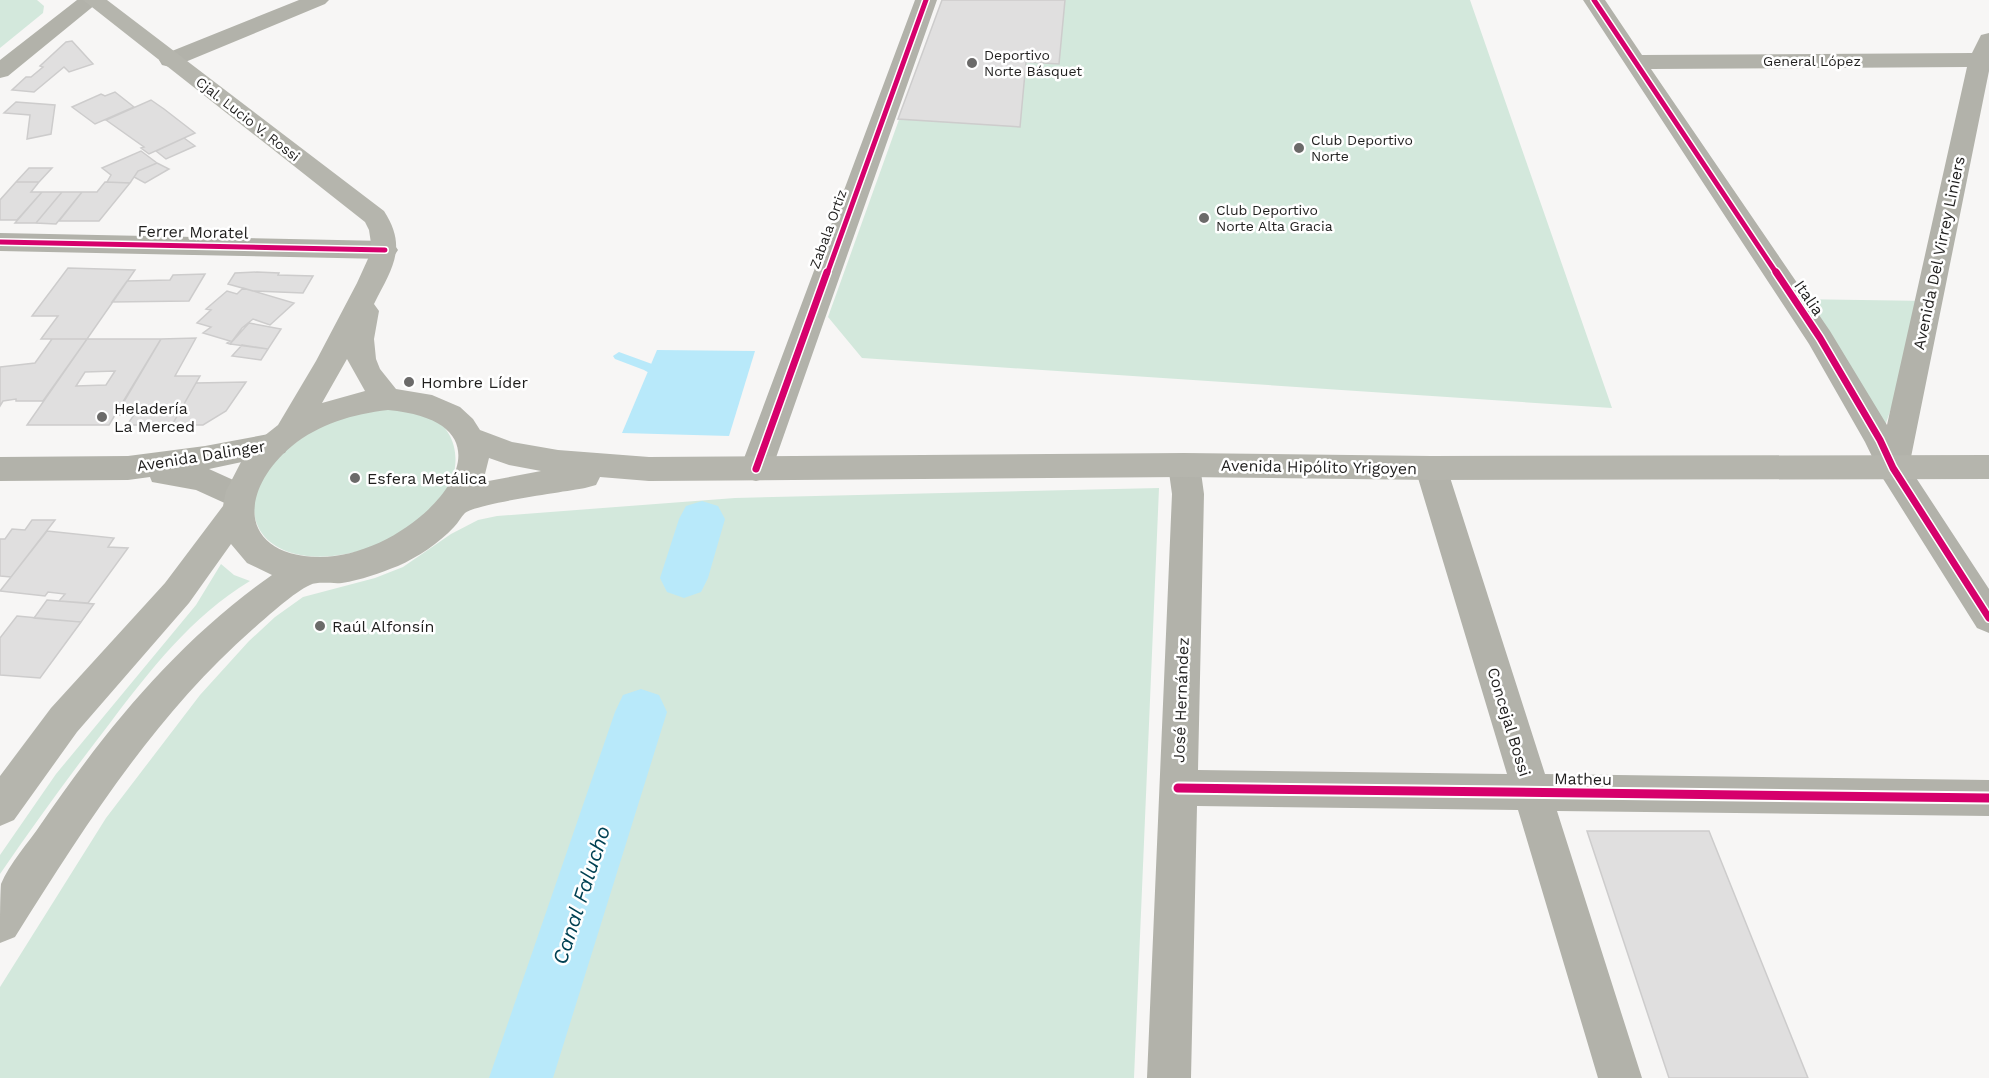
<svg xmlns="http://www.w3.org/2000/svg" width="1989" height="1078" viewBox="0 0 1989 1078" font-family="'Work Sans',sans-serif">
	<style>
		.green { fill: #d3e8dc }
		.water { fill: #b8e9fa }
		.lines { fill: none; stroke-linecap: round; stroke-linejoin: round }
		.stream { fill: #b8e9fa; fill-rule: evenodd }
		.canal { fill: #b8e9fa; fill-rule: evenodd }
		.building { fill: #e0dfdf; stroke: #cdcccc; stroke-width: 1.5; fill-rule: evenodd }
		.minor { fill: #b2b2aa; fill-rule: evenodd }
		.major { fill: #b5b5ad; fill-rule: evenodd }
		.cycleway-far2-casing { stroke: #fff; stroke-width: 8 }
		.cycleway-far1-casing { stroke: #fff; stroke-width: 10 }
		.cycleway-casing { stroke: #fff; stroke-width: 13 }
		.cycleway-far2 { stroke: #d6006c; stroke-width: 5 }
		.cycleway-far1 { stroke: #d6006c; stroke-width: 7 }
		.cycleway { stroke: #d6006c; stroke-width: 9 }
		.poi-dot { fill: #6b6a69; stroke: #fff; stroke-width: 2 }
		.labels { text-anchor: middle; dominant-baseline: central; stroke-width: 5; stroke-linejoin: round; paint-order: stroke }
		.far-poi-label { font-size: 14px; fill: #201f1e; stroke: #fff; text-anchor: start }
		.far-street-label { font-size: 14px; fill: #201f1e; stroke: #fff }
		.street-label { font-size: 16px; fill: #201f1e; stroke: #fff }
		.poi-label { font-size: 16px; fill: #201f1e; stroke: #fff; text-anchor: start }
		.near-water-label { font-size: 21px; font-style: italic; fill: #004153; stroke: #fff }
	</style>
	<rect width="100%" height="100%" fill="#f7f6f5"/>
	<path class="green" d="M0 0H37L44 6 43 13 0 48Z
		M942 0H1470L1612 408 862 358 828 317Z
		M1794 299 1929 301 1880 440Z
		M387 408C399 410 415 410 427 415 460 429 463 470 443 496 434 507 421 520 410 528 386 547 337 560 307 556 252 549 240 506 270 463 277 454 292 446 302 438 309 433 317 426 324 422 343 415 367 412 387 408Z
		M1159 488 1134 1078H0V987L106 818 200 695 249 641 275 617 303 597 375 578 403 567 451 534 478 520 497 516 735 498Z
		M221 564 234 575 250 581C192 616 150 670 110 723 72 772 35 823 0 874V855L56 774 196 605Z"/>
	<path class="water" d="M657 350 755 351 729 436 622 433Z"/>
	<g class="lines">
		<path class="stream" d="M619 352 652 364 671 378 665 382 644 370 615 359 613 356Z"/>
		<path class="canal" d="M702 501 718 506 725 519 708 578 701 592 684 598 667 592 660 578 679 519 686 506Z
			M641 689 659 695 667 712 553 1078H489L615 712 623 695Z"/>
	</g>
	<path class="building" d="M942 0H1065L1059 64 1026 62 1020 127 898 119Z
		M72 41 93 64 69 72 64 67 34 92 12 90 26 77H31L43 67 40 66 66 42Z
		M115 92 134 107 95 124 72 107 101 94 105 96Z
		M151 100 164 109 195 133 149 154 141 148 144 147 106 120Z
		M16 102 55 105 51 134 27 139 30 115 4 113Z
		M184 138 195 146 166 159 156 151Z
		M141 151 157 163 138 171 130 183 107 182 111 175 102 168Z
		M157 163 169 169 145 183 134 177 138 171Z
		M29 168H52L39 182H16Z
		M16 182H39L31 192H42L17 220H0V200Z
		M105 182 130 183 99 221H59L82 192H97Z
		M42 192H62L36 223H15Z
		M62 192H82L56 224 36 223Z
		M68 268 135 270 87 339H41L58 316H32Z
		M257 272 279 273 278 275 313 276 303 293 253 291 228 284 235 273Z
		M205 274 189 301 112 302 127 281 170 280 173 275Z
		M243 288 294 303 270 325 253 319 242 328 230 344 227 343 230 341 203 333 211 327 197 323 211 310 206 309 227 291 237 294Z
		M249 323 281 329 268 349 230 344Z
		M196 338 175 376H200L172 425H127L134 415H116L161 339Z
		M52 339H87L43 401H16V399L3 401 0 406V367L35 363Z
		M87 339H161L109 425H27ZM115 371 106 385 76 386 85 372Z
		M242 345 268 349 261 360 232 356Z
		M246 382 226 411 203 425H172L196 383Z
		M32 520H55L11 577 0 576V539H5L12 529 25 530Z
		M47 531 114 538 108 547 128 548 88 603 59 601 65 594 48 592 45 596 0 591Z
		M47 600 59 601 94 604 81 622 34 618Z
		M17 616 81 622 40 678 0 675V638Z
		M1587 831H1709L1808 1078H1669Z"/>
	<g class="lines">
		<path class="minor" d="M77 0H101L8 76 0 78V60Z
			M299 0H329L325 4 178 65 170 67 162 65 159 60 162 55Z
			M915 0H937L772 469 767 478 756 481 745 478 740 469Z
			M1583 0H1605L1642 55 1972 53 1981 35 1989 33V71L1909 467 1989 589V633L1977 628 1882 477 1865 442 1809 344ZM1967 67 1887 425 1830 331 1651 69Z
			M0 233 385 241 394 244 398 250 394 256 385 259 0 251Z
			M274 433 285 437 289 445 285 453 209 469 251 488 256 497 251 506 240 510 196 490 152 482 150 477 128 480 0 481V457L128 456 205 446Z
			M1184 453 1195 456 1200 465 1204 494 1198 770 1507 774 1415 468 1420 459 1431 456 1442 459 1447 468 1545 774 1989 780V816L1557 811 1642 1078H1598L1518 810 1197 806 1191 1078H1147L1172 494 1168 465 1173 456Z"/>
		<path class="major" d="M83 0H107L384 211C408 248 392 268 374 304L379 311 374 339 376 359 380 369 396 389 432 395 460 407 473 419 480 430 512 442 558 450 649 457 1184 453 1431 456 1989 455V479L1431 480 1184 477 649 481 600 477 596 485 585 488C564 492 478 503 465 513 461 517 458 523 454 527 439 543 418 557 398 566 380 573 361 580 342 583 333 584 318 581 310 585 294 592 267 617 253 629 154 716 85 826 15 937L0 943C0 929 0 896 1 884 9 864 29 842 41 824 106 729 178 641 272 575L247 563 231 544 189 603 77 732 14 820 0 826V776L51 708 165 583 223 506 226 491 241 462 254 444 278 425 316 361 357 283 372 250 369 230 365 222ZM347 359 365 391 322 403ZM388 410C538 424 416 557 320 557 238 556 238 491 292 446 319 424 353 414 388 410ZM489 458 509 465 541 471 483 482Z"/>
		<g class="cycleway-far2-casing">
			<path id="cycleway-far2" d="M1594 0 1777 274
				M0 242 385 250
				M827 274 926 0"/>
		</g>
		<g class="cycleway-far1-casing">
			<path id="cycleway-far1" d="M1776 272 1820 338 1880 440 1893 468 1989 618
				M756 469 827 272"/>
		</g>
		<g class="cycleway-casing">
			<path id="cycleway" d="M1178 788 1989 798"/>
		</g>
		<use href="#cycleway-far2" class="cycleway-far2"/>
		<use href="#cycleway-far1" class="cycleway-far1"/>
		<use href="#cycleway" class="cycleway"/>
	</g>
	<g class="poi-dot">
		<circle cx="972" cy="63" r="6"/>
		<circle cx="1299" cy="148" r="6"/>
		<circle cx="1204" cy="218" r="6"/>
		<circle cx="409" cy="382" r="6"/>
		<circle cx="102" cy="417" r="6"/>
		<circle cx="355" cy="478" r="6"/>
		<circle cx="320" cy="626" r="6"/>
	</g>
	<g class="labels">
		<g class="far-poi-label">
			<text x="984" y="55">Deportivo<tspan x="984" dy="16">Norte Básquet</tspan></text>
			<text x="1311" y="140">Club Deportivo<tspan x="1311" dy="16">Norte</tspan></text>
			<text x="1216" y="210">Club Deportivo<tspan x="1216" dy="16">Norte Alta Gracia</tspan></text>
		</g>
		<g class="far-street-label">
			<text x="1812" y="61">General López</text>
			<text transform="translate(248 119) rotate(38)">Cjal. Lucio V. Rossi</text>
			<text transform="translate(828 229) rotate(-70)">Zabala Ortiz</text>
		</g>
		<g class="street-label">
			<text transform="translate(193 232) rotate(1)">Ferrer Moratel</text>
			<text transform="translate(1939 253) rotate(-78)">Avenida Del Virrey Liniers</text>
			<text transform="translate(1809 298) rotate(56)">Italia</text>
			<text transform="translate(201 456) rotate(-9)">Avenida Dalinger</text>
			<text transform="translate(1319 467) rotate(1)">Avenida Hipólito Yrigoyen</text>
			<text transform="translate(1181 700) rotate(-88)">José Hernández</text>
			<text transform="translate(1509 722) rotate(73)">Concejal Bossi</text>
			<text transform="translate(1583 779) rotate(1)">Matheu</text>
		</g>
		<g class="poi-label">
			<text x="421" y="382">Hombre Líder</text>
			<text x="114" y="408">Heladería<tspan x="114" dy="18">La Merced</tspan></text>
			<text x="367" y="478">Esfera Metálica</text>
			<text x="332" y="626">Raúl Alfonsín</text>
		</g>
		<g class="near-water-label">
			<text transform="translate(581 895) rotate(-72)">Canal Falucho</text>
		</g>
	</g>
</svg>
